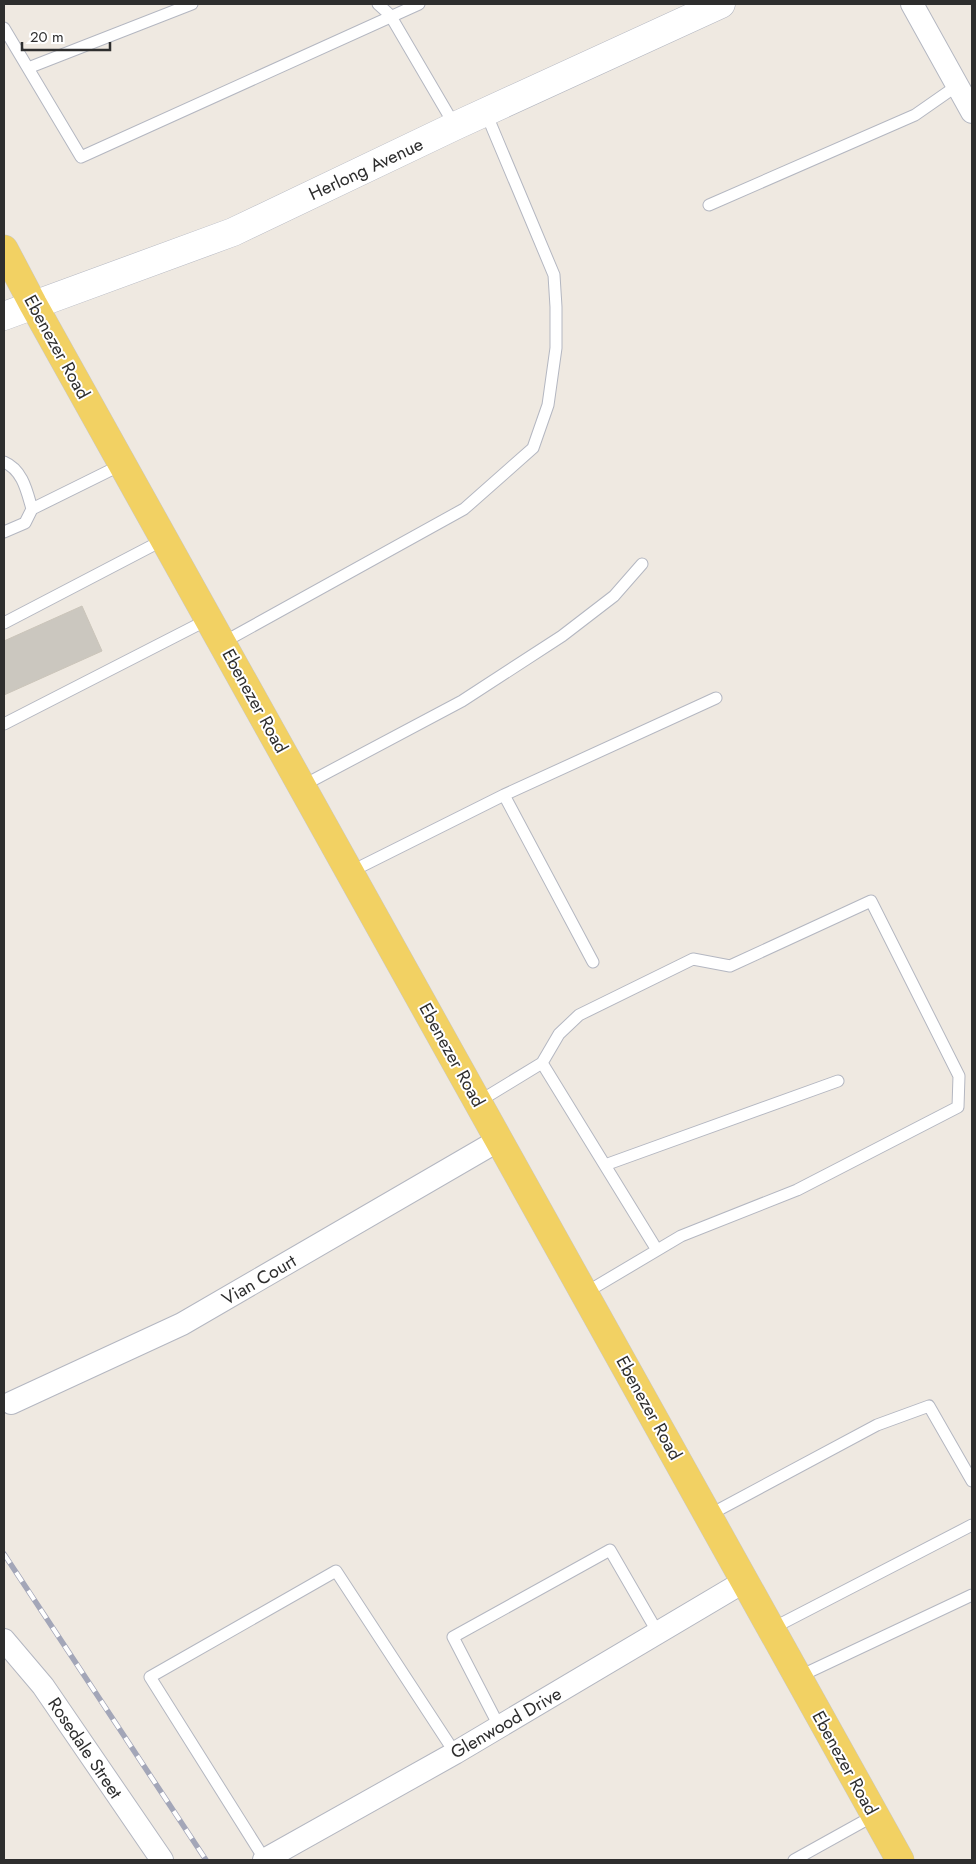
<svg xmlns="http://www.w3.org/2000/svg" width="976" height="1864" viewBox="0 0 976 1864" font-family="Jost,sans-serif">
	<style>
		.building { fill: #cbc7bf; stroke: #cbc5ba }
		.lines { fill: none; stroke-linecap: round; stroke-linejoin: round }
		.service-casing { stroke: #b4b7c1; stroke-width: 13 }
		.minor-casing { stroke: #b4b7c1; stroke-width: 24 }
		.tertiary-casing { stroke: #b4b7c1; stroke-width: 29 }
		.primary-casing { stroke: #c9c9c9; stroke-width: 29 }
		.service { stroke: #fff; stroke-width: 11 }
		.minor { stroke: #fff; stroke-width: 22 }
		.tertiary { stroke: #fff; stroke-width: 28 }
		.primary { stroke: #f2d163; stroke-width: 28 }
		.rail-casing { stroke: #a3a6b8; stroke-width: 5.5 }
		.rail { stroke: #fff; stroke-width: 4; stroke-dasharray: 11; stroke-linecap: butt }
		.labels { text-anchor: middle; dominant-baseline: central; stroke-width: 4; stroke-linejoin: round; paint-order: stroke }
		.street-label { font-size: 18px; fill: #2e2e2e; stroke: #fff }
	</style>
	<rect width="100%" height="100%" fill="#efe9e1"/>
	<path class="building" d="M82 606 102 651 4 695V641Z"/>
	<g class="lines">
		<g class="service-casing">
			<path id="service" d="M378 4 390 15 455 126
				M4 28 81 157 419 4
				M28 68 192 4
				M709 205 915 115 958 85
				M4 462C23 470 27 492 32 509L25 523 4 532
				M32 509 123 464
				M4 623 165 539
				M222 643 464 509 533 448 548 405 556 348V307L554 275 486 113
				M4 724 209 619
				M302 786 462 701 562 636 614 596 642 564
				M504 795 593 962
				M350 872 504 795 716 698
				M542 1063 657 1250
				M478 1102 542 1063 559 1034 579 1015 693 959 730 966 871 901 959 1076 958 1107 797 1190 681 1236 585 1293
				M605 1165 838 1081
				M709 1515 877 1425 929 1406 972 1481
				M771 1629 972 1525
				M798 1677 972 1595
				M499 1726 453 1637 610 1550 658 1633
				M265 1860 150 1677 336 1571 455 1753
				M794 1860 875 1815"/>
		</g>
		<g class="minor-casing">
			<path id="minor" d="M912 4 972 112
				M11 1403 182 1324 499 1140
				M4 1640 43 1686 162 1860
				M264 1860 455 1753 745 1581"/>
		</g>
		<g class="tertiary-casing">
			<path id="tertiary" d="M4 316 233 232 455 126 721 4"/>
		</g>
		<g class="primary-casing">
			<path id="primary" d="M4 249 33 304 900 1860"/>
		</g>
		<use href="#service" class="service"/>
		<use href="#minor" class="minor"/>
		<use href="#tertiary" class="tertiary"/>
		<use href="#primary" class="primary"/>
		<g class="rail-casing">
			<path id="rail" d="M4 1554 206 1860"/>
		</g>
		<use href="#rail" class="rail"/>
	</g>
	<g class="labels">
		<g class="street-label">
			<text transform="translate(366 169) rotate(-25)">Herlong Avenue</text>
			<text transform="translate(57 347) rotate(61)">Ebenezer Road</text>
			<text transform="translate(255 701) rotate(61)">Ebenezer Road</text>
			<text transform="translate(452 1055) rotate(61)">Ebenezer Road</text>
			<text transform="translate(259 1280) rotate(-30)">Vian Court</text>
			<text transform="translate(649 1408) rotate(61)">Ebenezer Road</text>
			<text transform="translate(506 1723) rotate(-30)">Glenwood Drive</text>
			<text transform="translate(85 1748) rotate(56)">Rosedale Street</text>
			<text transform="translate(845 1763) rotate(61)">Ebenezer Road</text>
		</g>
	</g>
	<rect width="976" height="1864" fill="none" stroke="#2e2e2e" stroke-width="10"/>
	<path d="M22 42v8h88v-8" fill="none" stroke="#2e2e2e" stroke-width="2.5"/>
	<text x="30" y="42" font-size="15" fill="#2e2e2e" stroke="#ffffff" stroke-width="4" paint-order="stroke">20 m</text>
</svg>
